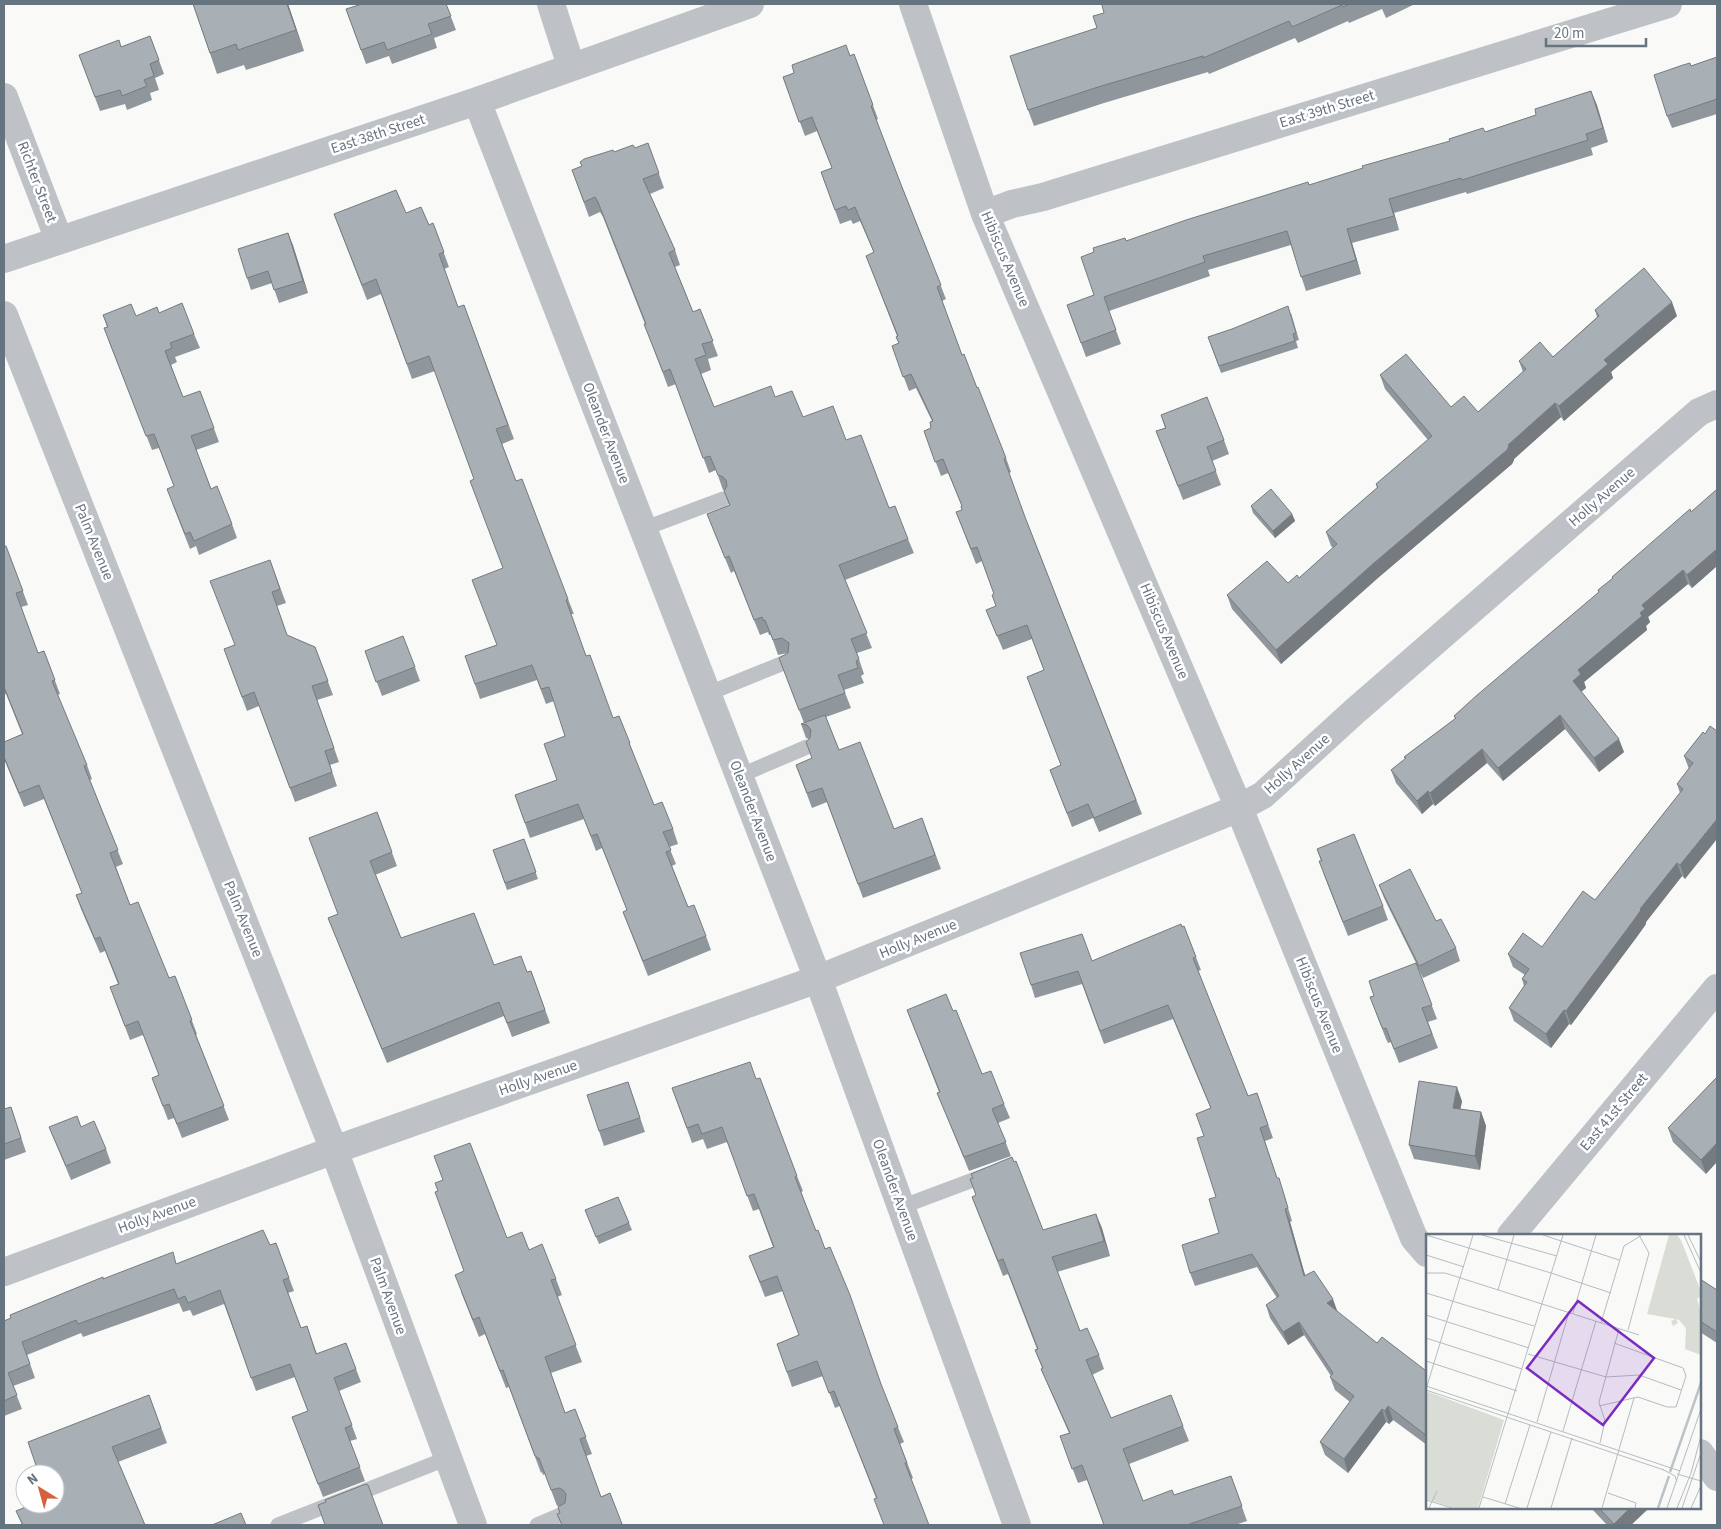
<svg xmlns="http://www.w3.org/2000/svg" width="1721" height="1529" font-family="'Source Sans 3',sans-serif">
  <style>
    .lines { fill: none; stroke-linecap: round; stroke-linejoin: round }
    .lane { stroke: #bec2c6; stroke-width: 15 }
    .street { stroke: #bec2c6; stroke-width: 28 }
    .wall { fill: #90979c }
    .shaded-wall { fill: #767b7f }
    .building { fill: #a8b0b5; stroke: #767b7f }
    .labels { text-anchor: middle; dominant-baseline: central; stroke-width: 5; stroke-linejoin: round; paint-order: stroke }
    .street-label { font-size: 15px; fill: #66747f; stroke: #fff }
    .inset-river { fill: none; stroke: #bac4c8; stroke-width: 2.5 }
    .inset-road { fill: none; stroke: #b5bcc0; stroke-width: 1 }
    .view { fill: #7b2cbf; fill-opacity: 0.15; stroke: #7b2cbf; stroke-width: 2.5 }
    .inset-edge { fill: none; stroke: #66747f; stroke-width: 2.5 }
  </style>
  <rect width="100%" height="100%" fill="#f9f9f7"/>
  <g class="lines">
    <path class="lane" d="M643 529 723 499
      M707 694 786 662
      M739 776 807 747
      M901 1207 989 1174
      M278 1525 448 1458
      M537 1525 563 1514"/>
    <path class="street" d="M551 4 571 66
      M913 4 985 214 1239 808 1414 1238 1427 1253
      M4 97 59 240
      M477 101 818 979 1017 1525
      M985 214 1012 204 1043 197 1668 4
      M4 259 477 101 750 4
      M4 315 334 1150 473 1525
      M1511 1235 1717 988
      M4 1272 334 1150 818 979 1239 808 1263 795 1355 711 1699 412 1717 404
      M1700 1453 1717 1477"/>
  </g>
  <path class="wall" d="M193 4H288L304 51 246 70 244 65 217 74Z
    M446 4 456 30 434 38 437 48 392 64 389 56 366 64 346 9Z
    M1105 4H1415L1386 18 1382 9 1349 23 1348 21 1298 43 1295 38 1209 74 1208 72 1104 103 1034 126 1028 110 1097 28 1104 13Z
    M150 36 164 74 155 78 159 90 150 93 152 100 127 110 125 104 100 111 79 55 121 47Z
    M854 54 878 119 876 120 900 182 946 299 942 301 962 355 977 388 1006 458 1011 472 1009 473 1025 517 1142 814 1099 832 1093 818 1072 827 1050 770 1061 765 1027 677 1044 670 1032 639 1003 650 986 610 996 607 994 594 982 561 976 564 956 512 962 510V506L948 473 941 476 924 431 931 428 932 421 916 388 909 391 892 346 899 343 896 337 897 336 866 256 874 253 860 221 853 224 851 220 840 224 821 172 832 168 817 131 805 136 783 77Z
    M1717 57V114L1672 128 1667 116 1691 66Z
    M1591 91 1608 142 1591 148 1593 155 1467 194 1466 192 1394 213 1399 230 1352 243 1361 274 1306 291 1291 245 1208 270 1210 276 1109 311 1121 344 1086 357 1067 305 1094 295 1126 241 1485 132 1536 115Z
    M648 143 664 188 650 194 675 250 680 265 675 267 693 312 700 309 718 356 708 359 711 370 701 374 714 407 775 397 803 417 846 440 908 539 914 553 845 580 872 648 857 653 864 674 861 676 864 683 844 690 851 708 826 717 839 750 894 829 922 818 941 869 863 898 827 802 812 808 796 765 812 759 809 739 806 738 801 724 804 723 779 658 788 653 778 655 771 635H769L768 632 760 635 734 571 731 573 707 514 729 505 724 490H723L716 470 709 473 676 384 668 387 650 339 644 324H645L603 217 600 212 589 217 572 170 582 166 614 152 635 148Z
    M406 213 429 225 433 223 449 267 444 269 458 307 464 305 514 439 502 444 516 481 568 599 574 614H571L586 656 613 718 619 716 635 758H634L654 805 673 829 678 844 669 847 676 864 672 866 688 907 706 936 711 950 648 976 623 912 627 910 602 848 596 851 584 819 530 838 515 795 557 780 565 736 554 701 546 704 537 680 480 699 465 656 497 645 503 568 474 479 435 371 412 379 381 294 367 300 334 214Z
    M288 233 308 293 279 303 272 283 251 290 247 278Z
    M1595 310 1677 316 1611 372 1613 378 1564 421 1561 417 1514 459V460L1512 464 1379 577 1281 664 1232 609 1227 595 1288 583 1299 578 1333 548 1331 546 1326 532 1377 488 1376 484 1428 440 1385 389 1380 375 1451 407 1478 412 1523 372 1519 361 1553 357 1597 317Z
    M159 313 194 334 200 348 175 357 177 362 171 365 183 397 200 391 219 442 196 450 211 489 232 524 237 538 199 555 196 546 190 549 172 503 174 486 159 448 152 450 109 342 107 327 103 315 136 316Z
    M1291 313 1299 340 1296 341 1298 348 1221 373 1208 337Z
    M1161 415 1224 440 1229 454 1212 461 1221 485 1183 500 1156 431 1165 428Z
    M1717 491V566L1692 588 1688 584 1648 617 1650 622 1646 626 1647 630 1584 682 1586 688 1581 692 1624 752 1599 772 1565 729 1503 781 1487 763 1435 806 1433 804 1422 814 1396 783 1391 770 1405 759 1404 757 1455 719 1454 716 1599 592 1598 590 1612 579V577Z
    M1251 506 1292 514 1295 521 1275 538 1253 513Z
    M4 546H6L28 605 21 607 38 653 44 651 60 694 57 695 87 765 92 779 90 780 123 864 116 867 130 905 169 978 175 976 197 1034 196 1035 229 1120 182 1138 174 1118 168 1120 157 1091 152 1078 159 1075 143 1035 130 1040 115 1001 118 984 105 951 100 953 81 909 76 895 82 893 44 799 24 807 4 759V742L22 734 6 694H4Z
    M270 560 286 603 277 606 287 635 315 647 333 695 317 700 339 762 330 765 337 786 295 802 259 706 247 711 224 649 234 645Z
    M365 651 415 667 420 681 382 696Z
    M1703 732 1685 879 1682 876 1646 922V924L1636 938 1571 1025 1569 1024 1551 1048 1514 1021 1509 1008 1524 986 1522 979 1525 975 1513 967 1508 954 1542 947 1595 900 1680 793 1677 784 1689 769 1684 756Z
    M377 812 397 866 375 875 401 938 494 965 527 972 531 971 550 1023 512 1037 504 1016 387 1063 328 918 338 914Z
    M524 839 538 879 507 890 493 850Z
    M1317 849 1383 906 1388 920 1348 936 1324 875 1321 861Z
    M1379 885 1436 921 1456 948 1460 961 1423 978 1416 964 1437 1019 1428 1022 1438 1048 1399 1063 1391 1042 1388 1043 1386 1039 1370 997 1374 996 1416 963 1384 898Z
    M1184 926 1201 970 1198 971 1248 1096 1257 1093 1273 1138 1265 1141 1277 1178 1283 1191 1292 1221 1290 1222 1305 1275 1337 1312 1377 1343 1425 1370 1427 1367V1445L1393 1420 1389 1424 1386 1422 1348 1473 1325 1455 1320 1442 1350 1402 1335 1390 1330 1377 1331 1376 1304 1335 1288 1345 1270 1318 1266 1305 1277 1298 1257 1267 1195 1286 1190 1273 1219 1233 1216 1197 1204 1136 1211 1109 1173 1019 1104 1044 1082 984 1035 998 1031 985Z
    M907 1010 953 1011 982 1074 1004 1104 1010 1118 998 1123 1011 1156 969 1171 943 1107 937 1093 939 1092Z
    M1717 1077 1706 1174 1673 1142 1668 1128Z
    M756 1079 797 1176 803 1191 801 1192 816 1231 825 1249 882 1388 904 1442 900 1444 913 1478 876 1498 840 1406 835 1408 823 1376 792 1387 777 1344 799 1335 783 1291 765 1297 755 1271 749 1256 773 1247 759 1209 753 1211 727 1142 707 1149 703 1139 692 1143 672 1088Z
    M628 1082 645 1132 604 1146 599 1131Z
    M1462 1101 1460 1109 1481 1112 1486 1126 1480 1170 1414 1159 1409 1145Z
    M11 1107 26 1152 4 1160V1109Z
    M49 1127H81L106 1149 111 1163 71 1180Z
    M438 1191 507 1238 529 1250 556 1279 562 1295 557 1297 582 1362 551 1373 565 1413 575 1409 592 1454 586 1456 601 1497 610 1493 622 1525H561L560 1506H557L545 1474 543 1475 542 1472 541 1473 509 1387 506 1388 485 1334 479 1337 461 1292 464 1271Z
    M618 1197 632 1230 599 1244 585 1210Z
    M972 1197 1043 1230 1096 1214 1110 1256 1057 1272 1080 1331 1099 1355 1104 1369 1092 1375 1111 1418 1183 1426 1189 1441 1129 1464 1143 1501 1174 1495 1231 1476 1247 1521 1235 1525H1104L1087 1480 1078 1483 1060 1436 1069 1433 1047 1383 1041 1369 1042 1368 1035 1350 1037 1349 1008 1274 1003 1276Z
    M276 1243 294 1291 288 1293 301 1328 307 1326 317 1354 346 1343 361 1382 339 1391 357 1439 350 1441 365 1481 323 1497 292 1417 308 1411 295 1377 256 1391 224 1304 193 1316 190 1310 183 1312 179 1303 83 1337 81 1333 27 1355 35 1378 13 1386 22 1409 4 1416V1321L103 1279 270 1245Z
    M1700 1279 1717 1290V1343L1700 1332Z
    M149 1395 167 1443 118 1462 145 1525H22L16 1511 55 1504Z
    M1591 1508H1649L1631 1525H1607Z"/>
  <path class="shaded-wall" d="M287 4H288L304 51 296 30Z
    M1591 91 1597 105 1608 142 1603 128Z
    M1389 199 1394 213 1399 230 1394 216Z
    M1347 229 1352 243 1361 274 1356 260Z
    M288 233 293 245 308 293 303 281Z
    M1672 302 1677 316 1611 372 1613 378 1564 421 1559 406 1604 360Z
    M1555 403 1561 417 1514 459V460L1512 464 1379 577 1281 664 1276 650 1374 563Z
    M1292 514 1295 521 1275 538 1273 531Z
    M1717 549V566L1692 588 1687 575Z
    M1683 570 1688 584 1648 617 1650 622 1646 626 1647 630 1584 682 1586 688 1578 694 1573 681 1578 670 1640 613 1642 605Z
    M1560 715 1565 729 1503 781 1498 768Z
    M1619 739 1624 752 1599 772 1594 758Z
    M1482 749 1487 763 1435 806 1430 793Z
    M1428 791 1433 804 1422 814 1417 801Z
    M1717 819V839L1685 879 1680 865Z
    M1677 863 1682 876 1646 922V924L1636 938 1571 1025 1566 1011 1640 909Z
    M1564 1010 1569 1024 1551 1048 1546 1034Z
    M1457 1087 1462 1101 1458 1122 1453 1108Z
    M1481 1112 1486 1126 1480 1170 1475 1156Z
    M1717 1143V1162L1706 1174 1701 1160Z
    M1285 1209 1290 1222 1309 1289 1304 1276Z
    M1096 1214 1102 1228 1110 1256 1104 1241Z
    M1333 1299 1338 1313 1327 1303Z
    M1299 1322 1304 1335 1288 1345 1283 1332Z
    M1388 1406 1393 1420 1389 1424 1385 1411Z
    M1382 1409 1386 1422 1348 1473 1344 1459Z
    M1630 1508H1649L1631 1525H1614V1524Z"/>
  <path class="building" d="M193 4H287L296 30 238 50 236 44 210 53Z
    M362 4H446L451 16 428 24 432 34 387 50 384 42 361 50 346 9Z
    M1105 4H1350L1343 7 1342 5 1292 27 1289 21 1203 58V56L1098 87 1028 110 1010 56 1097 28 1093 16 1104 13 1102 5Z
    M150 36 159 60 150 64 154 76 144 80 147 86 122 96 120 90 95 97 79 55 119 40 121 47Z
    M846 45 850 56 854 54 873 105 871 106 900 182 941 285 937 287 962 355 964 354 977 388 978 387 1006 458 1004 459 1025 517 1136 800 1094 818 1088 804 1067 813 1050 770 1061 765 1027 677 1044 670 1027 625 997 636 986 610 996 606 992 595 994 594 977 547 971 549 956 512 962 510 961 506H962L943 459 935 462 924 431 931 428 930 422 933 421 911 374 903 377 892 346 899 343 896 337 898 336 866 256 874 252 855 207 848 210 846 206 835 210 821 172 832 168 812 117 799 122 783 77 794 73 792 65Z
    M1717 57V99L1667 116 1654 75 1683 65 1690 63 1691 66Z
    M1591 91 1603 128 1586 134 1588 140 1462 180 1461 178 1389 199 1394 216 1347 229 1356 260 1301 277 1287 231 1203 256 1205 262 1104 297 1116 330 1081 343 1067 305 1094 295 1081 257 1094 252 1093 248 1125 238 1126 241 1186 220 1308 182 1309 185 1363 168 1362 166 1450 141 1449 139 1483 128 1485 132 1536 115 1535 109Z
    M648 143 659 173 643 179 675 250 669 253 693 312 700 309 713 341 702 344 706 355 695 359 714 407 771 386 775 397 792 391 803 417 833 406 846 440 861 435 889 508 895 506 908 539 839 565 867 633 851 639 859 659 856 661 858 668 838 675 845 693 799 710 779 658 788 653 789 643 782 638 773 640 765 620 764 621 762 617 754 620 729 556 725 558 707 514 730 505 724 491 727 486 726 480 723 477 718 475 710 456 703 458 670 369 663 372 644 324H646L598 202 595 197 584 202 572 170 582 166 580 162 584 159 613 150 614 152 633 145 635 148Z
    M396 190 406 213 421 207 429 225 433 223 444 252 439 254 458 307 464 305 508 425 496 429 516 481 522 479 568 599 566 600 586 656 590 655 613 718 619 716 630 743H629L654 805 662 802 673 829 663 832 671 850 666 852 688 907 694 905 706 936 643 961 623 912 627 910 597 834 591 836 578 804 525 823 515 795 557 780 544 744 565 736 549 687 541 689 532 665 475 684 465 656 497 645 472 580 503 568 470 481 474 479 429 356 407 364 376 279 362 285 334 214Z
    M288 233 303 281 274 290 268 271 247 278 238 249Z
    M1644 268 1672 302 1604 360 1608 364 1559 406 1555 403 1508 445 1509 446 1507 450 1374 563 1276 650 1227 595 1267 561 1288 583 1297 575 1299 578 1337 544 1326 532 1378 487 1376 484 1432 436 1380 375 1406 354 1451 407 1464 396 1478 412 1526 369 1519 361 1540 342 1553 357 1599 316 1595 310Z
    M182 303 194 334 170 343 172 348 165 351 183 397 200 391 214 428 191 436 211 489 217 486 232 524 194 541 190 532 185 534 167 489 174 486 154 434 146 436 104 328 108 327 103 315 131 304 136 316 157 307 159 313Z
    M1288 306 1296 333 1293 334 1295 341 1219 366 1208 337 1232 329Z
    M1207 397 1224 440 1207 447 1216 471 1178 486 1156 431 1166 428 1161 415Z
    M1271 489 1292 514 1273 531 1251 506Z
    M1716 490 1717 491V549L1687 575 1683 570 1642 605 1645 609 1640 613 1642 616 1578 670 1581 674 1573 681 1619 739 1594 758 1560 715 1498 768 1482 749 1430 793 1428 791 1417 801 1391 770 1406 758 1404 757 1456 718 1454 716 1476 696 1599 592 1598 590 1613 578 1612 577 1690 509 1691 512Z
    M4 546H6L23 591 16 593 38 653 44 651 55 680 52 681 87 765 84 766 118 850 110 853 130 905 138 902 169 978 175 976 192 1020 190 1021 224 1106 177 1124 169 1104 163 1106 152 1078 159 1075 138 1021 125 1026 110 987 119 984 100 937 95 939 76 895 82 893 39 785 19 793 4 757V742L23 734 4 687Z
    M270 560 280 589 272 592 287 635 315 647 328 681 312 686 334 748 325 751 332 772 290 788 254 692 242 697 224 649 235 645 210 581Z
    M403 636 415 667 376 682 365 651Z
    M825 715 839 750 860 742 894 829 922 818 935 855 858 884 822 788 807 793 796 765 812 758 806 742 810 738 811 730 807 725 801 724Z
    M1710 726 1717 731V819L1680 865 1677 863 1640 909 1641 910 1631 924 1566 1011 1564 1010 1546 1034 1509 1008 1527 982 1522 979 1529 969 1508 954 1523 933 1542 947 1583 891 1595 900 1683 789 1677 784 1693 763 1684 756 1703 732 1705 734Z
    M377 812 392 852 370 861 401 938 474 913 494 965 521 956 527 972 531 971 545 1010 507 1023 499 1002 382 1049 328 918 338 914 309 838Z
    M1354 834 1383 906 1343 922 1319 861H1322L1317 849Z
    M524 839 536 872 505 883 493 850Z
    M1410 869 1436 921 1441 919 1456 948 1419 966 1379 885Z
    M1181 924 1182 927 1184 926 1196 957 1193 958 1248 1096 1257 1093 1268 1125 1260 1128 1277 1178H1279L1288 1208 1285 1209 1304 1276 1314 1271 1333 1299 1327 1303 1377 1343 1382 1337 1425 1370 1427 1367V1436L1388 1406 1385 1411 1382 1409 1344 1459 1320 1442 1354 1396 1330 1377 1333 1373 1299 1322 1283 1332 1266 1305 1279 1296 1252 1254 1190 1273 1182 1245 1219 1233 1209 1199 1216 1197 1197 1138 1204 1136 1196 1114 1211 1108 1168 1005 1100 1031 1078 971 1031 985 1020 953 1082 934 1092 961Z
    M1416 963 1432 1005 1422 1008 1432 1034 1394 1049 1386 1028 1383 1029 1381 1025 1370 997 1374 996 1369 981Z
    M946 994 953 1011 956 1010 982 1074 991 1071 1004 1104 992 1109 1006 1142 964 1157 937 1093 940 1092 907 1010Z
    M750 1062 756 1079 760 1078 797 1176 795 1177 816 1231 818 1230 825 1249 830 1247 850 1295 881 1384 898 1427 894 1429 907 1463H905L929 1525H884L874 1499 877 1498 834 1391 829 1393 817 1361 787 1372 777 1344 799 1335 777 1276 760 1282 749 1256 774 1247 754 1194 747 1196 722 1127 702 1134 698 1124 687 1128 672 1088Z
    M1717 1077V1143L1701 1160 1668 1128Z
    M1419 1081 1457 1087 1453 1108 1481 1112 1475 1156 1409 1145Z
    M628 1082 640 1118 599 1131 587 1095Z
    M11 1107 21 1138 4 1144V1109Z
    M77 1116 81 1127 94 1121 106 1149 66 1166 49 1127Z
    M470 1143 507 1238 522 1232 529 1250 542 1244 556 1279 551 1280 576 1345 545 1357 565 1413 575 1409 586 1437 580 1439 601 1497 610 1493 622 1524 620 1525H562L557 1514 560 1513 558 1507 565 1503 566 1494 563 1490 559 1488 551 1490 539 1458H537L536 1456H535L503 1370 500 1371 479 1317 473 1320 455 1275 464 1271 435 1192 438 1191 435 1183 443 1180 434 1156Z
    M1012 1157 1014 1162 1016 1161 1043 1230 1096 1214 1104 1241 1052 1257 1080 1331 1087 1328 1099 1355 1086 1360 1111 1418 1171 1395 1183 1426 1123 1449 1143 1501 1172 1490 1174 1495 1231 1476 1242 1506 1187 1525H1104L1082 1465 1072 1469 1060 1436 1070 1433 1041 1369 1043 1368 1035 1350 1038 1349 1003 1259 998 1261 972 1197 976 1195 970 1179 973 1178 971 1174Z
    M618 1197 629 1223 596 1237 585 1210Z
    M263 1230 270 1245 276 1243 289 1278 283 1280 301 1328 307 1326 316 1354 346 1343 356 1369 334 1378 352 1425 345 1428 360 1467 318 1484 292 1417 308 1411 290 1364 251 1378 220 1290 188 1303 185 1296 178 1299 174 1289 78 1324 76 1320 22 1342 30 1364 8 1373 17 1395 4 1401V1321L11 1318 10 1315 103 1277V1279L173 1252 176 1264Z
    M1700 1279 1717 1290V1332L1700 1321Z
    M149 1395 161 1428 112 1447 145 1525H23L16 1511 33 1504H55V1474H39L28 1442Z
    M366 1484 368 1485 383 1525H325L318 1505 326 1502 325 1500Z
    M1599 1508H1630L1614 1524Z
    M241 1513 246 1525H212Z"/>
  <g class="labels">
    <g class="street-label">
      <text transform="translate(1327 109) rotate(-17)">East 39th Street</text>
      <text transform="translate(378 134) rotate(-18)">East 38th Street</text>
      <text transform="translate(37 182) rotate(69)">Richter Street</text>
      <text transform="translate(1005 259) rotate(67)">Hibiscus Avenue</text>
      <text transform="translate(606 433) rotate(69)">Oleander Avenue</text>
      <text transform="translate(1602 497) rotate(-41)">Holly Avenue</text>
      <text transform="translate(94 542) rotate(68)">Palm Avenue</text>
      <text transform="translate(1164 631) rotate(67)">Hibiscus Avenue</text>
      <text transform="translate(1297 764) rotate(-42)">Holly Avenue</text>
      <text transform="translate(753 811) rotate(69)">Oleander Avenue</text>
      <text transform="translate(243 919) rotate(68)">Palm Avenue</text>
      <text transform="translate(918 939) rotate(-22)">Holly Avenue</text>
      <text transform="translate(1319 1005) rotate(68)">Hibiscus Avenue</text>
      <text transform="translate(538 1078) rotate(-19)">Holly Avenue</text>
      <text transform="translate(1614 1112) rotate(-50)">East 41st Street</text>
      <text transform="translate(895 1190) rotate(70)">Oleander Avenue</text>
      <text transform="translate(157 1215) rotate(-20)">Holly Avenue</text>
      <text transform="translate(388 1296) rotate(70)">Palm Avenue</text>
    </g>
  </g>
  <g transform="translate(1426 1234)">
    <rect width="275" height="275" fill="#f9f9f7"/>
    <path d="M243 1H251L255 6 274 55 275 62 271 65 275 78V121L259 115 260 94 253 86 250 85 252 89 247 92 245 87 249 85 221 80ZM0 157 78 186 52 274H28L0 265Z" fill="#d9ddd6"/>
    <path class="inset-river" d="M244 238 275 149M232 274 243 242"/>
    <path class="inset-road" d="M0 1 125 39M56 1 131 22M117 1 193 26M258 1 275 39M262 1 275 28M0 21 38 33M0 39H19L213 101M125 39 185 59M72 56 88 1M0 59 108 92M147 79 170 1M0 81 103 114M175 89 198 12 216 1M202 96 223 19 213 1M0 104 96 135M102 120 180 143 213 141 255 156M0 127 91 157M0 152 254 237M1 152 47 1M0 156 238 236M173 172 212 163 241 173H250L260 142 257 134 188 109M111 188 143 78M137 197 170 87M174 209 179 187 173 168 193 95M236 235 249 242 251 248M251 240 275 247M182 259 210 269 209 274M57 263 93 274M0 266 26 274M79 270 104 191M3 274 11 257M53 274 137 1M101 274 125 198M125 274 146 204M176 274 208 164M241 274 275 175M251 274 265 239 275 202M256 274 275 219M265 274 275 252"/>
    <path class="view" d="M152 67 228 124 177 191 101 134Z"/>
    <rect width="275" height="275" class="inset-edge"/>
  </g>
  <rect width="1721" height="1529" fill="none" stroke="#66747f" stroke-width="10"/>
  <g transform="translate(40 1489) rotate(323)"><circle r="24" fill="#ffffff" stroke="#c2c7cc"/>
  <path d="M0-4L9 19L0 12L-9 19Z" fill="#d3613c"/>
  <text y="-8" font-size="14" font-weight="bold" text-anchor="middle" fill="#66747f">N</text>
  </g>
  <path d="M1546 38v8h100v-8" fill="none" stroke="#66747f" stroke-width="2.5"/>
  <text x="1554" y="38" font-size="15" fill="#66747f" stroke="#ffffff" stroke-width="4" paint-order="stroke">20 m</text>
</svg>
